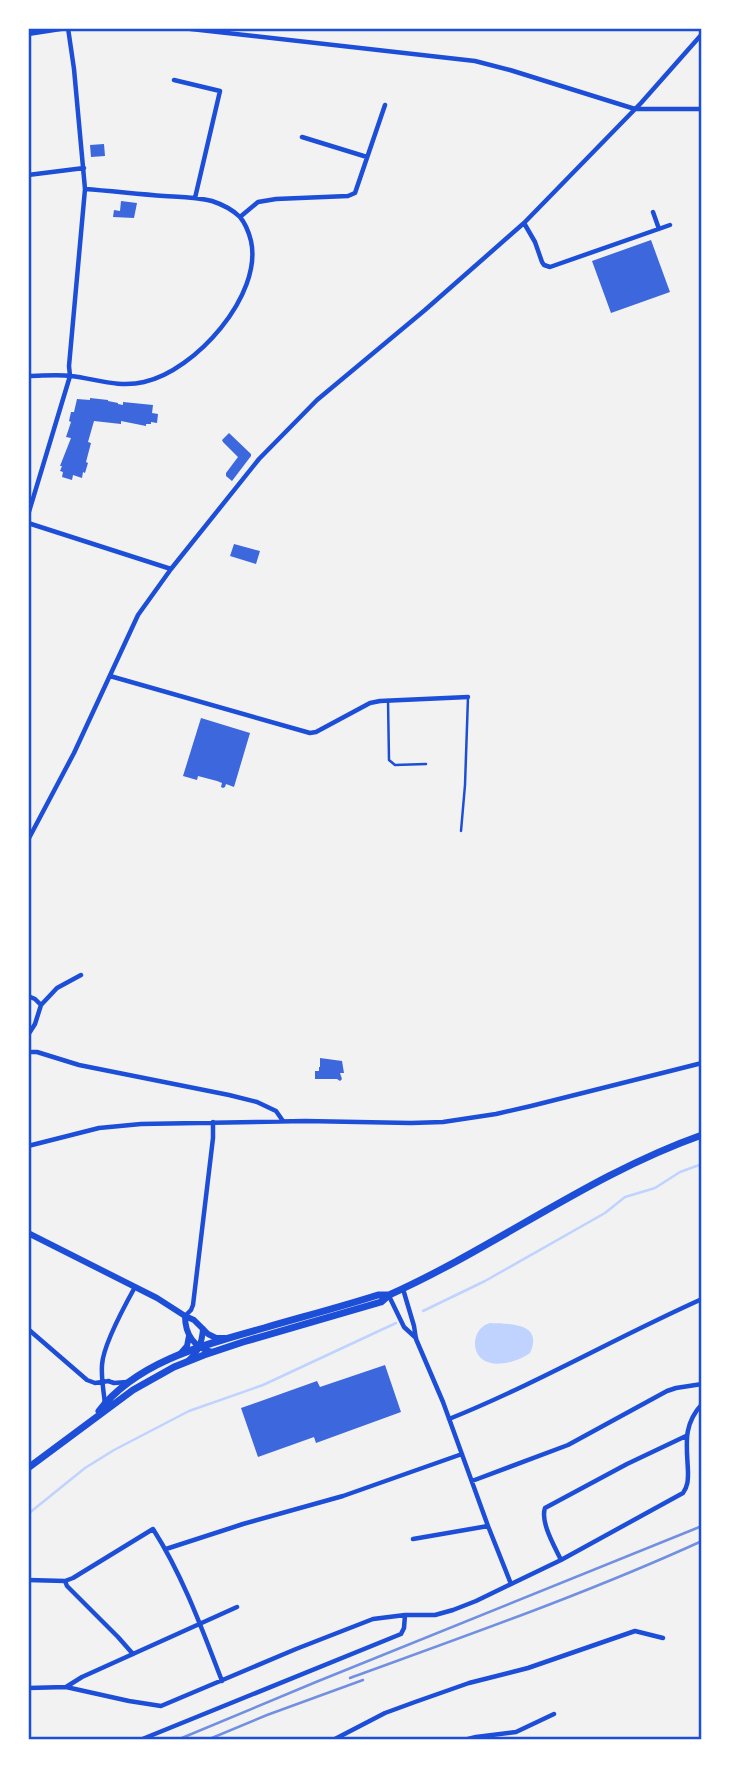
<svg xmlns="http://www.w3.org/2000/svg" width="730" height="1768" font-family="'PT Sans Narrow',sans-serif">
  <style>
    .water { fill: #bfd3fe }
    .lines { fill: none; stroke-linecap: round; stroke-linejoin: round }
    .stream { stroke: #bfd3fe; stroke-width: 2.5 }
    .building { fill: #3d67dc }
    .service { stroke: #1d4ed8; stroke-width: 2.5 }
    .minor { stroke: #1d4ed8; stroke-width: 4.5 }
    .tertiary { stroke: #1d4ed8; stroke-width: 6 }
    .secondary { stroke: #1d4ed8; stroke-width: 7 }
    .rail { stroke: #7290e2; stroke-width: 2.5 }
    .neatline { fill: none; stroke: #1d4ed8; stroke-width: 2.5 }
  </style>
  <rect width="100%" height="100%" fill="#f2f2f2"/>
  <path class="water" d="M490 1323C509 1324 544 1322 530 1353 519 1361 495 1369 482 1359 470 1349 474 1327 490 1323Z"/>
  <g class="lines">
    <path class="stream" d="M423 1311 485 1281 605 1213 625 1197 655 1188 680 1172 702 1164
      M28 1514 85 1468 114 1450 189 1411 263 1385 396 1323"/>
  </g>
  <path class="building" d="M104 144 105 156 91 157 90 145Z
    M121 201 137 203 134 218 113 217 114 210 120 211Z
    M651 240 670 292 611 313 592 261Z
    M90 398 108 400V401L118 403V404L123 405V402L153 405 152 413 158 414 157 423 151 422V424H146V426L121 421V424L94 421 88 442 91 443 86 462 88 463 85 473 83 472 82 478 73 475 72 480 62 477 63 472 60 471 62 466H60L71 438 66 437 71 422 69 421 71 412H74L77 399 90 400Z
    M229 433 251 454V456L232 481 226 476V473L238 457 223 442 222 440Z
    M234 544 260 551 256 564 230 556Z
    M201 718 250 733 234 787 226 784 225 787 223 788 221 787 222 783 217 781 198 776 197 780 183 776Z
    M320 1058 342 1061 344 1073H340L342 1079 340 1081 337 1079H315V1071H319V1067H320Z
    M385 1365 401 1412 316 1443 314 1437 258 1457 241 1408 317 1381 320 1387Z"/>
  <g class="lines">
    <path class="service" d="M388 700 389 760 395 765 426 764
      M461 831 465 785 468 697"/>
    <path class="minor" d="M182 28 475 61 510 70 635 109H702
      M28 34 67 28
      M174 80 220 91 195 198
      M302 137 367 157
      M28 175 84 168
      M653 212 659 229
      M240 217 258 202 276 199 348 196 355 193 385 105
      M524 223 535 242 542 262 544 265 550 267 670 225
      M28 376C42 376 57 374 71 376 96 379 119 388 144 382 195 371 263 295 251 241 249 233 245 223 240 217 233 210 221 204 212 201 196 197 180 197 164 196 138 194 111 191 85 189
      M28 515 70 376 69 366 85 189 74 69 68 28
      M28 523 171 569
      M110 676 310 733 316 732 370 703 380 701 468 697
      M28 840 74 753 138 615 171 569 259 459 317 400 425 310 524 223 641 103 702 34
      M28 996 35 999 41 1005 35 1024 28 1035
      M41 1005 57 988 81 975
      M28 1052H37L79 1065 229 1095 257 1102 276 1111 283 1121
      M28 1146 99 1128 141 1124 305 1121 411 1123 443 1122 496 1114 531 1106 702 1063
      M403 1289 414 1326 416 1339 443 1402 488 1526 511 1584
      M389 1296 404 1327 416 1338
      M185 1316 191 1310 193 1305 213 1138V1122
      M28 1329 87 1380 95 1383 109 1381
      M108 1381 114 1383 127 1382
      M105 1405C104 1392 101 1379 102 1365 103 1345 125 1305 135 1287
      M449 1419C536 1384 617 1337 702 1299
      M472 1481 568 1445 667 1391 676 1388 702 1384
      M413 1539 488 1526
      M166 1549 243 1524 343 1496 462 1454
      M561 1560C555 1547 540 1522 545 1508L627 1464 686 1436
      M28 1580 65 1581 67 1586 118 1637 133 1654
      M65 1581 73 1578 153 1529C183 1576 202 1629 222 1681
      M66 1687 82 1677 237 1607
      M28 1688 66 1687 129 1701 161 1706 296 1649 373 1619 405 1615H435L453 1610 476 1601 561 1560 683 1493C688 1486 688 1480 688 1472 687 1445 682 1426 702 1404
      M140 1740 401 1634 404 1628 405 1615
      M333 1740 385 1713 415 1702 469 1683 528 1668 635 1631 663 1638
      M464 1740 476 1737 516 1732 554 1714"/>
    <path class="tertiary" d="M28 1233 157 1298 185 1316 194 1320 208 1334 216 1338H225
      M185 1316C185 1334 194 1348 212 1352
      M181 1353 187 1346 189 1336
      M189 1360C199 1351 202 1342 203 1329"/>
    <path class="secondary" d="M99 1411C137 1361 207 1344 264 1328 302 1317 340 1307 378 1295H389
      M28 1468 133 1390 174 1367 204 1355 243 1342 381 1302 389 1295C496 1247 591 1174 702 1135"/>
    <path class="rail" d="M350 1678C468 1635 588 1593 702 1541
      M177 1740 316 1682 702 1526
      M207 1740 267 1715 363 1680"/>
  </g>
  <rect width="730" height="1768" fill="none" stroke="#ffffff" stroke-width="60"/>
  <rect x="30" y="30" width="670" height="1708" class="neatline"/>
</svg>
